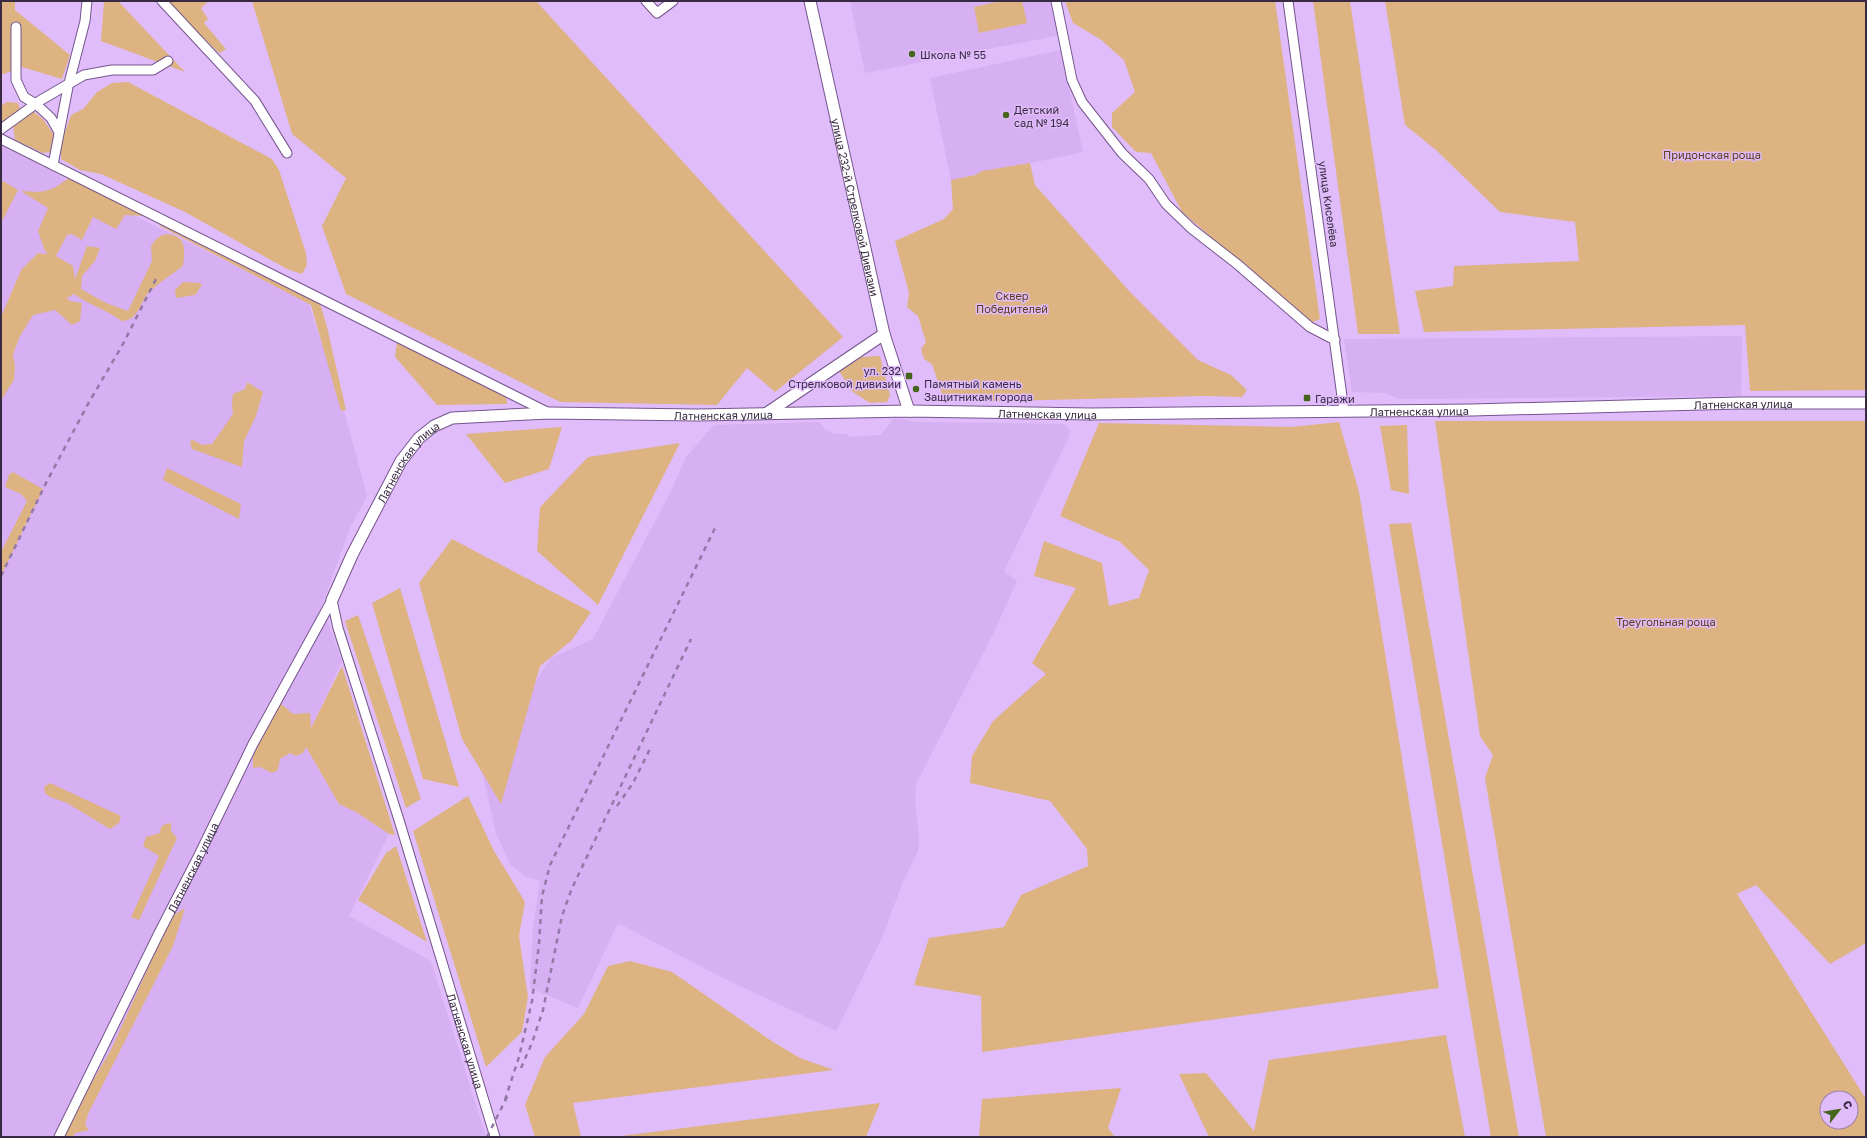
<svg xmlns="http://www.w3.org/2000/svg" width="1867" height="1138" font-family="'Golos Text',sans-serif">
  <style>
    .built { fill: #d7aff3 }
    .green { fill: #ddb382; fill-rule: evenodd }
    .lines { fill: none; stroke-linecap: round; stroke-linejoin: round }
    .minor-casing { stroke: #75558c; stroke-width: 11 }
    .tertiary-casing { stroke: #75558c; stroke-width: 13 }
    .minor { stroke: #fff; stroke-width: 9 }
    .tertiary { stroke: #fff; stroke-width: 11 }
    .rail { stroke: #9379a6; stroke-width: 2.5; stroke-dasharray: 5 5; stroke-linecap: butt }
    .poi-dot { fill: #44651b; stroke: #e0bcfb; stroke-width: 1.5 }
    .labels { text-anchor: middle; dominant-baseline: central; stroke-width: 3; stroke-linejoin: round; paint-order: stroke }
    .poi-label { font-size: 11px; fill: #382a42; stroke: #e0bcfb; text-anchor: start }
    .park-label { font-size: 11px; fill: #593c18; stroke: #e0bcfb }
    .street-label { font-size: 11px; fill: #382a42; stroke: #e0bcfb }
  </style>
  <rect width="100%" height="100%" fill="#e0bcfb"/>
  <path class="built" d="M850 1H1054L1061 35 865 73Z
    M1061 50 1083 152 951 180 930 78Z
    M1 146 57 174 73 185 308 302 343 407 367 496 350 528 322 605 342 661 304 744 339 804 356 812 389 834 349 916 431 961 486 1137H1Z
    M1742 336 1741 396 1400 399 1385 393 1352 392 1344 339Z
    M894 418 917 422 1064 424 1070 430 1069 437 1004 571 1017 581 994 632 916 784 915 800 919 838 918 851 902 884 882 938 836 1031 725 979 618 923 578 1008 530 988 533 927 540 880 526 877 510 864 496 833 481 766 551 658 593 639 670 493 686 457 714 425 819 422 826 430 835 434H848L849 437 881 435Z"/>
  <path class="green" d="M1 1H15V10L70 55 62 79 22 67 1 75Z
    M104 1H118L185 72 101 41Z
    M166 1H209L201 8 208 19 204 23 226 49 219 53Z
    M252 1H536L843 337 775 392 747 368 717 405 560 402 346 294 322 226 346 178 292 134Z
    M1001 1H1022L1027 23 979 33 974 7Z
    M1065 1H1275L1320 319 1311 323 1182 212 1151 153 1136 152 1112 127V113L1135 92 1124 60 1100 39 1073 23Z
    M1313 1H1350L1400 334H1358Z
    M1385 1H1866V390L1750 391 1745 325 1424 332 1415 291 1453 286 1454 266 1579 261 1575 222 1500 212 1436 150 1405 125Z
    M128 82 272 159 279 170 306 253 307 265 302 274 287 269 185 212 101 174 80 170 61 159V143L71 115 83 109 97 92 112 83Z
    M7 102 18 103 20 109 1 123V106Z
    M34 112 43 119 54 135 51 152 43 153 15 140 13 126 22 118Z
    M1030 163 1035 185 1130 292 1198 360 1231 375 1247 390 1242 397 1204 396 970 402 966 397H943L932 364 924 359 921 349 926 342 918 316 907 307 909 293 895 241 944 219 953 209 951 180 975 175 982 171Z
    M71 178 147 212 144 216 125 215 116 229 93 217 82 240 72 234 67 235 56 256 73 266 75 279 87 246 100 248 95 261 82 276 81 289 106 303 128 311 152 261 151 246C153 243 156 239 159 237 166 231 181 235 183 244 185 250 184 259 183 266 175 272 150 289 146 296 139 307 137 320 122 321 107 310 89 305 74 294L67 298 70 301 82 303 80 321 72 325 55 310 33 315 19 338 13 355 15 366 14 380 1 400V317L21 270 38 253 48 254 45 251 38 231 48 208 21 191C33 192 43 193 54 188 60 185 64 180 71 178Z
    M3 181 18 190 1 223V183Z
    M162 222 319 300 327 327 346 410 341 411 311 305 160 226 159 224Z
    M183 282 200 283 202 285 195 295 176 298 175 290Z
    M397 342 506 394 507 404 437 405 395 357Z
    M880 356 890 395 887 402 870 403 853 392 839 371 862 357Z
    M247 382 263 392 256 416 244 441 242 467 192 449 190 441 193 440 202 445 212 444 233 414 232 405 233 394 245 389Z
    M1435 421H1866V943L1830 964 1756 885 1737 894 1866 1099V1137H1546L1485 778 1493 755 1480 736ZM1827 1098H1851V1122H1827Z
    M1339 422 1359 492 1439 988 982 1052 981 996 914 985 929 938 1004 927 1021 895 1088 866 1087 849 1050 801 970 783 972 756 993 721 1046 674 1032 663 1076 588 1034 576 1044 541 1102 563 1109 606 1139 598 1149 570 1120 542 1060 516 1099 423 1291 427Z
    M1407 425 1409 494 1391 490 1380 426Z
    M562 427 549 469 505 483 466 434Z
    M680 443 598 605 537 551 540 507 588 457Z
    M167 468 241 504 239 519 163 480Z
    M13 472 43 489 1 576V552L27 501 21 494 5 487 9 475Z
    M1411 523 1519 1137H1491L1389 524Z
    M452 539 591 612 572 640 540 666 501 804 462 739 419 583Z
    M400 588 459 787 423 779 372 603Z
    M358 615 421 799 406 808 345 621Z
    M342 666 395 835 389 834 356 812 339 804 306 747 303 753 296 756 290 753 280 759 278 770 272 773 260 767 253 768V756L280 703 293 714 310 713 311 728Z
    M50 783 121 816 119 823 110 829 67 803 50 797 45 793 44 787Z
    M468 796 494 851 525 902 519 936 528 997 522 1032 486 1067 413 831Z
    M171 823V831L177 838 139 920 131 917 159 856 143 846 146 837 160 833 161 827 165 824Z
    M396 846 427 942 358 900 386 853Z
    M185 908 173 946 88 1114 85 1125 89 1130 75 1133 73 1137H62L71 1117 111 1050 171 917Z
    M630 961 672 972 773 1042 800 1058 834 1070 573 1103 581 1137H535L525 1105 545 1057 584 1014 608 966Z
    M1446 1035 1465 1137H1209L1179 1074 1206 1073 1254 1131 1269 1060Z
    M1121 1088 1108 1128 1115 1137H979L982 1099Z
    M880 1103 866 1137H613Z"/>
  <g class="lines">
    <g class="minor-casing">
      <g id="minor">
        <path d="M162 1 255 101 287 153"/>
        <path d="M646 1 657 13 673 1"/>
        <path d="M1056 1 1072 80 1082 102 1122 153 1149 179 1166 204 1192 229 1237 264 1310 327 1335 340"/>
        <path d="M1288 1 1344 411"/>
        <path d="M16 27V80L24 97 36 104 51 118 59 132"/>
        <path d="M1 129 41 100 84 75 112 70H153L168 61"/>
        <path d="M1 139 549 413"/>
        <path d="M53 165 68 87 85 21 87 1"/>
        <path id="s1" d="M332 600 338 628 399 820 495 1137"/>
        <path id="s2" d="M59 1137 158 935 199 855 253 744 332 600"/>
      </g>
    </g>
    <g class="tertiary-casing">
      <g id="tertiary">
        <path id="s3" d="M810 1 884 334 909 411"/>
        <path d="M767 413 884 334"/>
        <path id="s4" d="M332 600 352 555 401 461 419 438 434 426 452 418 549 413 698 415 909 411 1091 414 1472 410 1740 403H1866"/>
      </g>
    </g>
    <use href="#minor" class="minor"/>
    <use href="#tertiary" class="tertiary"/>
    <path class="rail" d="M1 576 46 483 88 404 123 344 157 277
      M617 806 633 783 651 747
      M521 1068 532 1043 543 1010 562 916 572 888 691 639
      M505 1100 519 1057 532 1001 539 944 542 896 550 865 717 524
      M487 1137 508 1095"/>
  </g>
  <g class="poi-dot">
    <circle cx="912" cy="54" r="4"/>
    <circle cx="1006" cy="115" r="4"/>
    <rect x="905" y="372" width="8" height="8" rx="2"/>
    <circle cx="916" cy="389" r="4"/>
    <rect x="1303" y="394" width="8" height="8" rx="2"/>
  </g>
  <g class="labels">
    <g class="poi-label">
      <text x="920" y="54">Школа № 55</text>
      <text x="1014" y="109">Детский<tspan x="1014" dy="13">сад № 194</tspan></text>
      <text x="901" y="370" text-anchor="end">ул. 232<tspan x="901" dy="13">Стрелковой дивизии</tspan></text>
      <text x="924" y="383">Памятный камень<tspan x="924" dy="13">Защитникам города</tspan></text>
      <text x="1315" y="398">Гаражи</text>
    </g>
    <g class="park-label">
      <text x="1712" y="154">Придонская роща</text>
      <text x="1012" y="295">Сквер<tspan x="1012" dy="13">Победителей</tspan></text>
      <text x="1666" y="621">Треугольная роща</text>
    </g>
    <g class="street-label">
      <text transform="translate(1329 204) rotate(82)">улица Киселёва</text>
      <text stroke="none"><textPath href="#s3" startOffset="211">улица 232-й Стрелковой Дивизии</textPath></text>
      <text stroke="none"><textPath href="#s4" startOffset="1515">Латненская улица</textPath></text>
      <text stroke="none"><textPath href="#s4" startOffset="1191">Латненская улица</textPath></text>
      <text stroke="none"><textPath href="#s4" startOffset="819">Латненская улица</textPath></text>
      <text stroke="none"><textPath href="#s4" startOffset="495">Латненская улица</textPath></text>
      <text stroke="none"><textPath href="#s4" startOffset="159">Латненская улица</textPath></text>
      <text stroke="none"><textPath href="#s2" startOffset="301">Латненская улица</textPath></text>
      <text stroke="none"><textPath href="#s1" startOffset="461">Латненская улица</textPath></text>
    </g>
  </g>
  <rect width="1867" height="1138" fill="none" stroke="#382a42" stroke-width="4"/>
  <g transform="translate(1839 1110) rotate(59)"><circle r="19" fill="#e0bcfb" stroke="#9d82b1"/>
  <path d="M0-3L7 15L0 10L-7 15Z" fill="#44651b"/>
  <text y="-6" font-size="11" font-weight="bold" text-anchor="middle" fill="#382a42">С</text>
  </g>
</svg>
